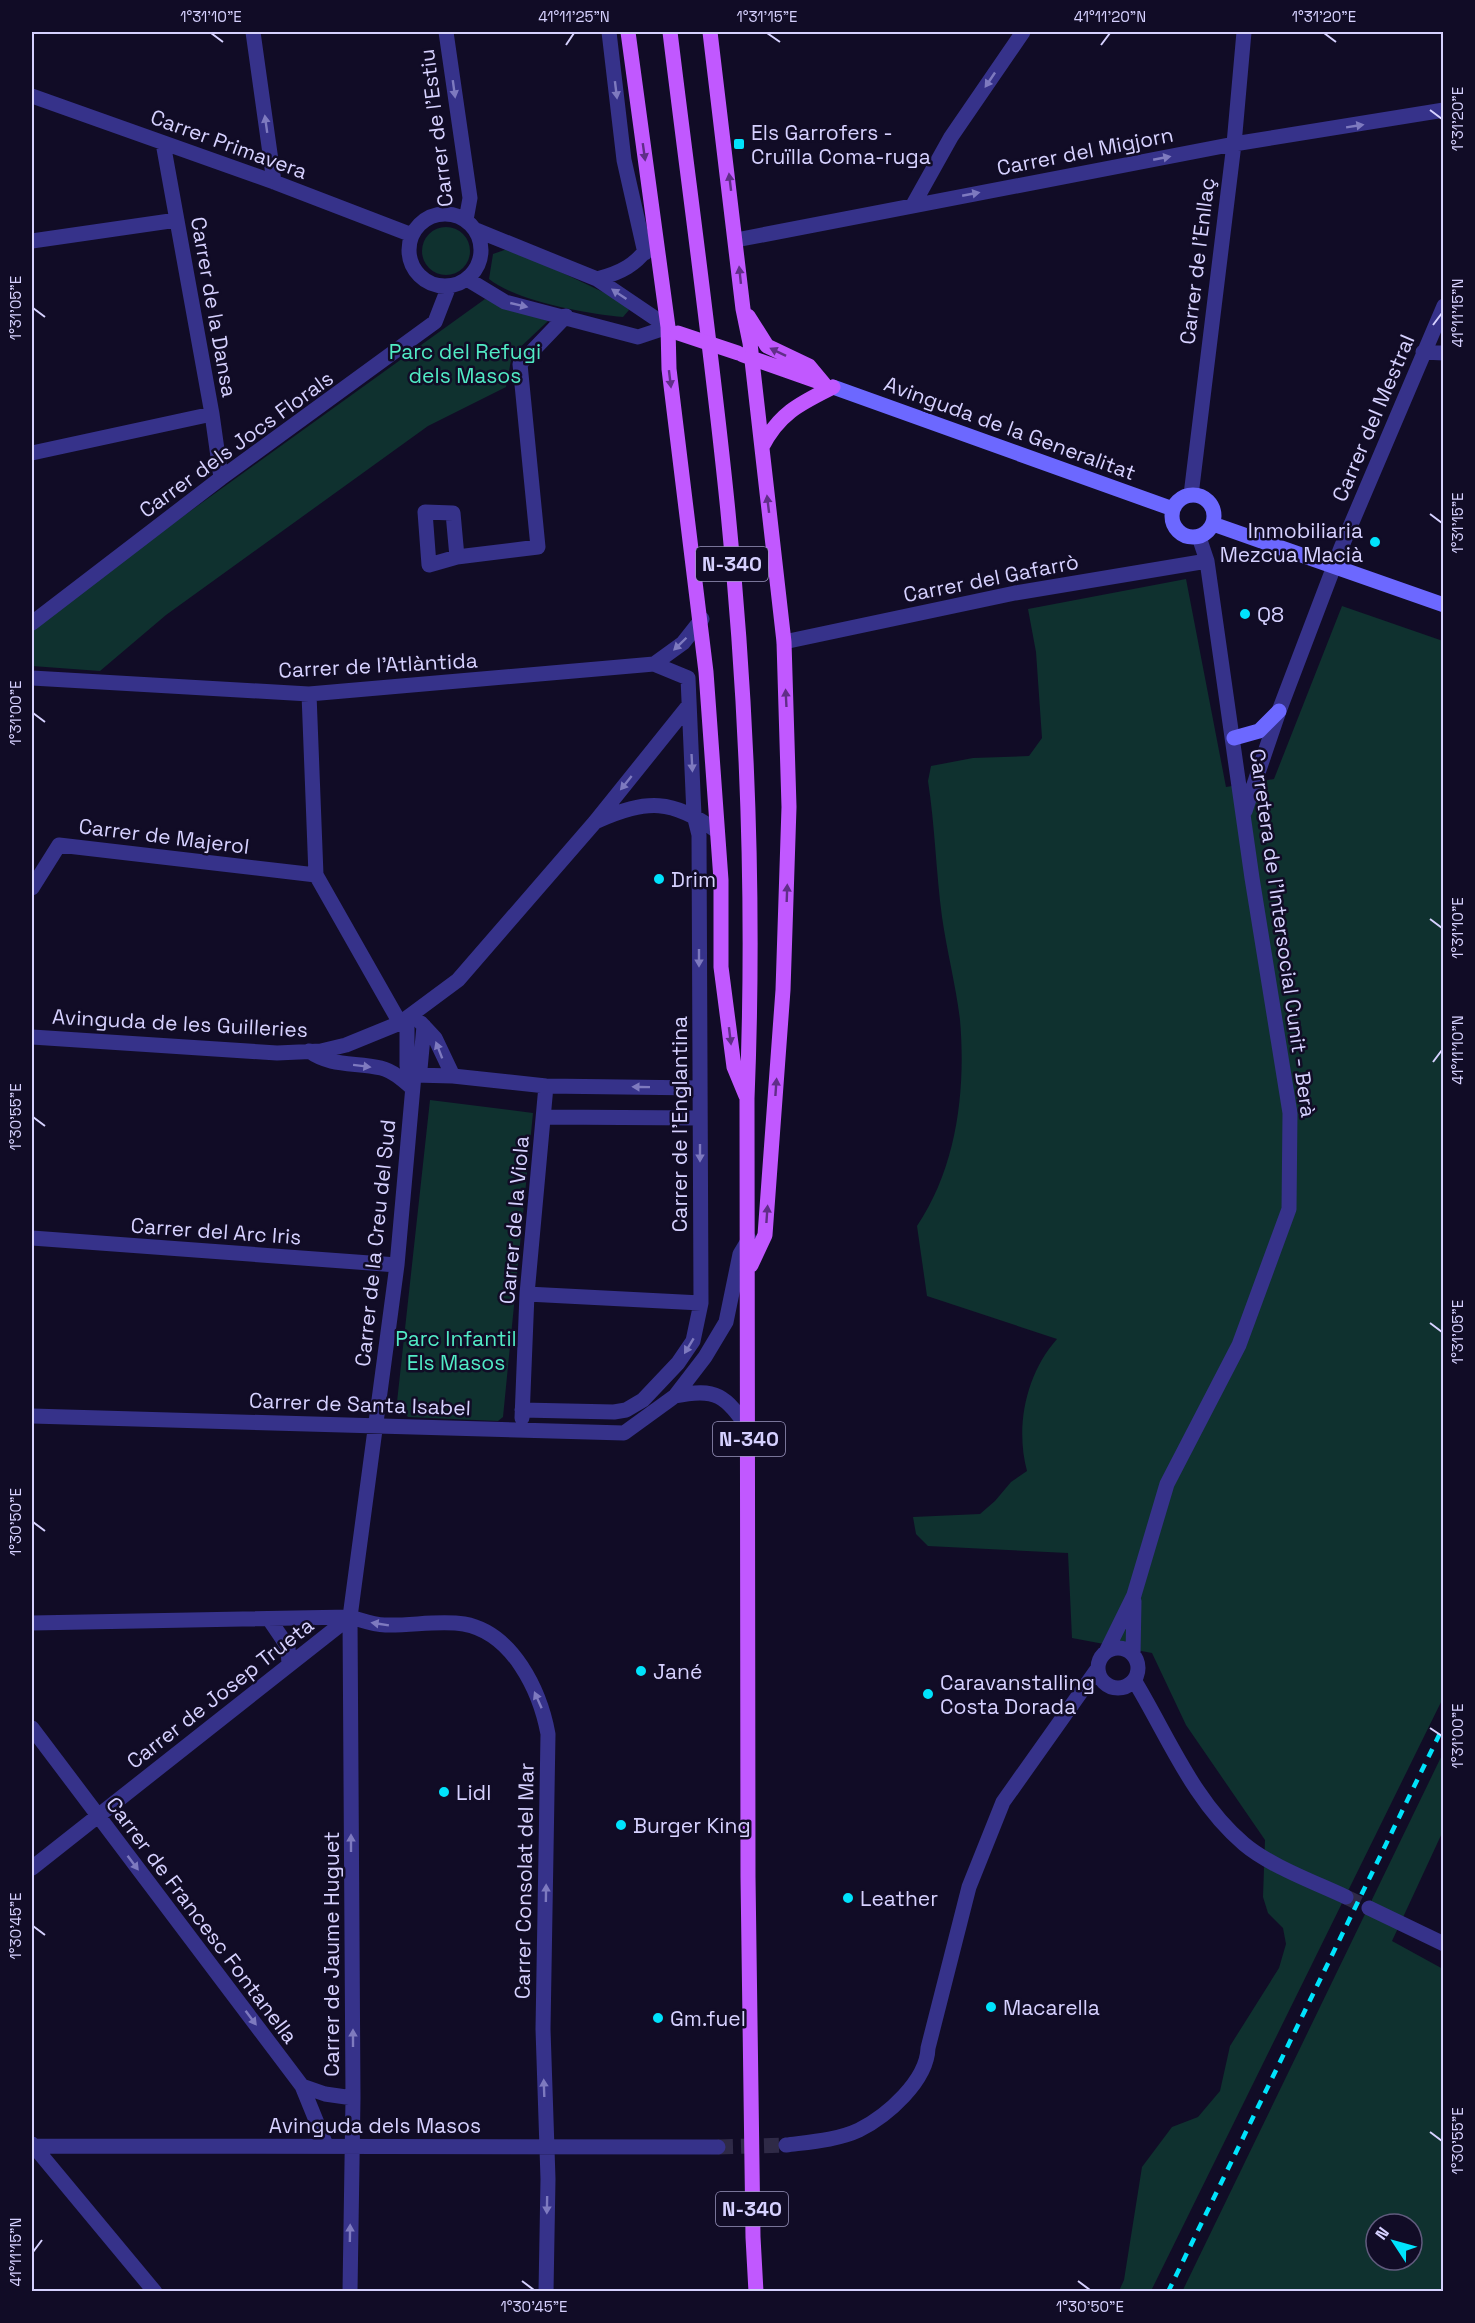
<svg xmlns="http://www.w3.org/2000/svg" width="1475" height="2323" font-family="'Space Grotesk',sans-serif">
  <style>
    .green { fill: #0f312f; fill-rule: evenodd }
    .lines { fill: none; stroke-linecap: round; stroke-linejoin: round }
    .street-tunnel { stroke: #2f2a47; stroke-width: 15; stroke-dasharray: 15 8; stroke-linecap: butt }
    .street { stroke: #36328a; stroke-width: 15 }
    .secondary { stroke: #6c68ff; stroke-width: 15 }
    .primary { stroke: #c158ff; stroke-width: 15 }
    .rail { stroke: #00e3fc; stroke-width: 4.5; stroke-dasharray: 9 8; stroke-linecap: butt }
    .primary-bridge { stroke: #c158ff; stroke-width: 15 }
    .oneway { fill: #7e7abf }
    .oneway2 { fill: #602e88 }
    .ticks { fill: none; stroke: #d6d1ff; stroke-width: 2 }
    .poi-dot { fill: #00e3fc; stroke: #110c26; stroke-width: 2 }
    .labels { text-anchor: middle; dominant-baseline: central; stroke-width: 5; stroke-linejoin: round; paint-order: stroke }
    .shield { fill: #110c26; stroke: #9b96be; stroke-width: 1.5 }
    .shield-label { font-size: 20px; font-weight: bold; fill: #d6d1ff }
    .street-label { font-size: 21px; fill: #d6d1ff; stroke: #110c26 }
    .poi-label { font-size: 21px; fill: #d6d1ff; stroke: #110c26; text-anchor: start }
    .park-label { font-size: 21px; fill: #51ebc5; stroke: #110c26 }
    .neatline { fill: none; stroke: #d6d1ff; stroke-width: 2 }
    .ticks-label { font-size: 15px; text-anchor: middle; fill: #d6d1ff }
  </style>
  <rect width="100%" height="100%" fill="#110c26"/>
  <path class="green" d="M422 251a24 24 0 1 1 48 0a24 24 0 1 1-48 0Z
    M510 248 622 301 629 310 623 317C588 314 516 301 489 279L493 254Z
    M485 299 548 321 512 355 506 387 428 426 166 615 100 671 32 666V625Z
    M1186 579 1226 787 1274 779 1342 606 1443 641V1698L1151 2291H1119L1124 2280 1142 2167 1172 2127 1198 2117 1220 2091 1230 2046 1279 1968 1286 1944 1283 1928 1268 1913 1263 1897 1265 1840 1186 1725 1152 1653 1072 1638 1068 1553 928 1546 916 1534 913 1517 980 1514 995 1501 1011 1482 1027 1471C1015 1426 1026 1374 1057 1339L927 1296 917 1226C957 1167 966 1090 960 1020 956 986 947 952 942 917 936 872 935 826 928 781L931 766 973 758 1029 756 1042 738 1036 652 1028 609Z
    M430 1100 533 1113 503 1417 498 1421 408 1417 397 1402Z
    M1443 1753V1831L1392 1941 1443 1969V2291L1182 2292ZM1376 2224H1412V2260H1376Z"/>
  <g class="lines">
    <path class="street-tunnel" d="M1346 1897 1369 1908
      M718 2147 786 2145"/>
    <path class="street" d="M253 32 274 182
      M446 32 470 198 466 220
      M609 32 624 160 645 253
      M32 96 274 182 412 235
      M163 143 212 414 221 478
      M913 205 951 137 1023 32
      M409 250a36 36 0 1 1 72 0a36 36 0 1 1-72 0Z
      M476 230 597 279 668 327
      M736 240 1234 144 1444 110
      M32 241 177 220
      M467 279 505 302 638 337 668 327
      M597 279C620 273 637 265 650 244
      M1423 352 1444 353
      M32 453 212 414
      M1191 495 1234 144 1244 32
      M457 557 453 513 425 512 429 565 457 557 538 547 520 364 566 316
      M32 623 221 478 435 322 449 286
      M784 642 1015 593 1207 561
      M654 664 683 643 702 619
      M32 678 309 694 654 664 688 678
      M309 694 316 875 400 1023
      M1245 811 1279 711 1341 548 1444 306
      M597 821C648 799 671 799 717 831
      M32 888 59 845 316 875
      M407 1018V1066L414 1075
      M421 1023 435 1038 453 1076
      M32 1037 277 1053 321 1051 346 1045 400 1023 458 980 595 822 689 705
      M309 1051C331 1067 355 1062 381 1068 393 1071 403 1080 412 1088
      M414 1075 453 1076 546 1086 699 1088
      M544 1117 700 1118
      M32 1238 397 1265
      M527 1294 701 1303
      M675 1396C717 1387 725 1396 749 1429
      M522 1410 614 1412 626 1410 643 1400 678 1363 693 1341 701 1303 699 835 694 815 688 678
      M32 1416 624 1433 675 1396 705 1357 726 1322 740 1254 749 1239
      M522 1418 527 1294 546 1086
      M269 1619 288 1647 289 1665
      M32 1623 350 1617C361 1620 374 1625 385 1625 411 1626 439 1620 464 1624 513 1633 540 1691 548 1734L543 2029 548 2179 546 2292
      M1098 1668a20 20 0 1 1 40 0a20 20 0 1 1-40 0Z
      M1106 1652 1134 1595 1167 1484 1239 1345 1289 1209 1290 1113 1252 878 1207 561 1199 537
      M1133 1655 1134 1601
      M1134 1680C1168 1736 1193 1801 1244 1844 1270 1866 1314 1882 1346 1897
      M32 1728 302 2086 326 2145
      M32 1868 350 1617
      M1369 1908 1444 1944
      M302 2086 325 2094 353 2098
      M32 2144 155 2292
      M786 2145C809 2142 838 2140 859 2130 887 2116 927 2081 928 2048L969 1887 1003 1802 1098 1668
      M32 2146 718 2147
      M350 2292 353 2098 350 1617 397 1265 414 1075 420 1069 424 1026"/>
    <path class="secondary" d="M833 387 1173 509
      M1172 516a21 21 0 1 1 42 0a21 21 0 1 1-42 0Z
      M1213 524 1444 605
      M1234 738 1259 731 1279 711"/>
    <path class="primary" d="M628 32 668 327 669 369 706 672 721 880V967L734 1067 746 1096
      M670 32C689 188 711 345 727 502 747 698 755 902 747 1099L748 1877 753 2237 756 2292
      M710 32 743 309 750 343 784 642 789 807 783 990 765 1235 751 1265
      M748 316 767 346 809 366 824 384
      M743 355 822 383
      M762 447C779 413 801 403 833 387"/>
    <path class="rail" d="M1168 2292 1444 1725"/>
    <path class="primary-bridge" d="M678 333 738 353"/>
  </g>
  <defs><path id="oneway-solid" d="M-6-.8H1V-3.2L6.5 0L1 3.2V.8H-6Z" transform="scale(1.5)"/></defs>
  <g class="oneway">
    <use href="#oneway-solid" transform="translate(990 80) rotate(124)"/>
    <use href="#oneway-solid" transform="translate(454 89) rotate(82)"/>
    <use href="#oneway-solid" transform="translate(616 90) rotate(83)"/>
    <use href="#oneway-solid" transform="translate(266 124) rotate(-98)"/>
    <use href="#oneway-solid" transform="translate(1355 126) rotate(-9)"/>
    <use href="#oneway-solid" transform="translate(1162 158) rotate(-11)"/>
    <use href="#oneway-solid" transform="translate(971 194) rotate(-11)"/>
    <use href="#oneway-solid" transform="translate(619 294) rotate(-146)"/>
    <use href="#oneway-solid" transform="translate(519 305) rotate(13)"/>
    <use href="#oneway-solid" transform="translate(680 644) rotate(136)"/>
    <use href="#oneway-solid" transform="translate(692 763) rotate(87)"/>
    <use href="#oneway-solid" transform="translate(626 783) rotate(129)"/>
    <use href="#oneway-solid" transform="translate(699 958) rotate(90)"/>
    <use href="#oneway-solid" transform="translate(439 1050) rotate(-111)"/>
    <use href="#oneway-solid" transform="translate(362 1066) rotate(7)"/>
    <use href="#oneway-solid" transform="translate(641 1087) rotate(-179)"/>
    <use href="#oneway-solid" transform="translate(700 1153) rotate(90)"/>
    <use href="#oneway-solid" transform="translate(689 1346) rotate(121)"/>
    <use href="#oneway-solid" transform="translate(380 1624) rotate(-171)"/>
    <use href="#oneway-solid" transform="translate(538 1700) rotate(-114)"/>
    <use href="#oneway-solid" transform="translate(351 1843) rotate(-90)"/>
    <use href="#oneway-solid" transform="translate(133 1863) rotate(53)"/>
    <use href="#oneway-solid" transform="translate(546 1893) rotate(-89)"/>
    <use href="#oneway-solid" transform="translate(251 2018) rotate(53)"/>
    <use href="#oneway-solid" transform="translate(353 2038) rotate(-90)"/>
    <use href="#oneway-solid" transform="translate(544 2088) rotate(-92)"/>
    <use href="#oneway-solid" transform="translate(547 2205) rotate(91)"/>
    <use href="#oneway-solid" transform="translate(350 2233) rotate(-89)"/>
  </g>
  <g class="oneway2">
    <use href="#oneway-solid" transform="translate(644 152) rotate(82)"/>
    <use href="#oneway-solid" transform="translate(730 182) rotate(-97)"/>
    <use href="#oneway-solid" transform="translate(740 275) rotate(-96)"/>
    <use href="#oneway-solid" transform="translate(778 352) rotate(-154)"/>
    <use href="#oneway-solid" transform="translate(670 379) rotate(83)"/>
    <use href="#oneway-solid" transform="translate(768 504) rotate(-97)"/>
    <use href="#oneway-solid" transform="translate(786 698) rotate(-93)"/>
    <use href="#oneway-solid" transform="translate(787 893) rotate(-88)"/>
    <use href="#oneway-solid" transform="translate(730 1036) rotate(83)"/>
    <use href="#oneway-solid" transform="translate(776 1087) rotate(-86)"/>
    <use href="#oneway-solid" transform="translate(767 1214) rotate(-86)"/>
  </g>
  <path class="ticks" d="M211 33 223 42M767 33 780 42M1324 33 1336 42M566 45 574 33M1101 45 1110 33M1430 110 1442 119M33 308 45 317M1433 325 1442 313M1430 514 1442 523M33 713 45 722M1430 919 1442 928M1433 1062 1442 1050M33 1117 45 1126M1430 1323 1442 1332M33 1522 45 1531M1430 1728 1442 1736M33 1926 45 1935M1430 2132 1442 2141M33 2252 42 2240M522 2281 534 2290M1078 2281 1090 2290"/>
  <g class="poi-dot">
    <rect x="733" y="138" width="12" height="12" rx="3"/>
    <circle cx="1375" cy="542" r="6"/>
    <circle cx="1245" cy="614" r="6"/>
    <circle cx="659" cy="879" r="6"/>
    <circle cx="641" cy="1671" r="6"/>
    <circle cx="928" cy="1694" r="6"/>
    <circle cx="444" cy="1792" r="6"/>
    <circle cx="621" cy="1825" r="6"/>
    <circle cx="848" cy="1898" r="6"/>
    <circle cx="991" cy="2007" r="6"/>
    <circle cx="658" cy="2018" r="6"/>
  </g>
  <g class="labels">
    <g class="shield">
      <rect x="696" y="547" width="72" height="34" rx="4.5"/>
      <rect x="713" y="1422" width="72" height="34" rx="4.5"/>
      <rect x="716" y="2192" width="72" height="34" rx="4.5"/>
    </g>
    <g class="shield-label">
      <text x="732" y="564">N-340</text>
      <text x="749" y="1439">N-340</text>
      <text x="752" y="2209">N-340</text>
    </g>
    <g class="street-label">
      <text transform="translate(436 128) rotate(-97)">Carrer de l'Estiu</text>
      <text transform="translate(229 144) rotate(20)">Carrer Primavera</text>
      <text transform="translate(1085 151) rotate(-11)">Carrer del Migjorn</text>
      <text transform="translate(1197 261) rotate(-83)">Carrer de l'Enllaç</text>
      <text transform="translate(214 307) rotate(80)">Carrer de la Dansa</text>
      <text transform="translate(1373 418) rotate(-67)">Carrer del Mestral</text>
      <text transform="translate(1010 428) rotate(20)">Avinguda de la Generalitat</text>
      <text transform="translate(236 444) rotate(-36)">Carrer dels Jocs Florals</text>
      <text transform="translate(991 578) rotate(-11)">Carrer del Gafarrò</text>
      <text transform="translate(378 665) rotate(-3)">Carrer de l'Atlàntida</text>
      <text transform="translate(164 836) rotate(7)">Carrer de Majerol</text>
      <text transform="translate(1283 933) rotate(82)">Carretera de l'Intersocial Cunit - Berà</text>
      <text transform="translate(180 1023) rotate(3)">Avinguda de les Guilleries</text>
      <text transform="translate(679 1124) rotate(-90)">Carrer de l'Englantina</text>
      <text transform="translate(514 1220) rotate(-85)">Carrer de la Viola</text>
      <text transform="translate(216 1231) rotate(4)">Carrer del Arc Iris</text>
      <text transform="translate(375 1243) rotate(-84)">Carrer de la Creu del Sud</text>
      <text transform="translate(360 1404) rotate(2)">Carrer de Santa Isabel</text>
      <text transform="translate(220 1693) rotate(-38)">Carrer de Josep Trueta</text>
      <text transform="translate(524 1881) rotate(-89)">Carrer Consolat del Mar</text>
      <text transform="translate(202 1920) rotate(53)">Carrer de Francesc Fontanella</text>
      <text transform="translate(331 1954) rotate(-90)">Carrer de Jaume Huguet</text>
      <text x="375" y="2125">Avinguda dels Masos</text>
    </g>
    <g class="poi-label">
      <text x="751" y="132">Els Garrofers -<tspan x="751" dy="24">Cruïlla Coma-ruga</tspan></text>
      <text x="1363" y="530" text-anchor="end">Inmobiliaria<tspan x="1363" dy="24">Mezcua Macià</tspan></text>
      <text x="1257" y="614">Q8</text>
      <text x="671" y="879">Drim</text>
      <text x="653" y="1671">Jané</text>
      <text x="940" y="1682">Caravanstalling<tspan x="940" dy="24">Costa Dorada</tspan></text>
      <text x="456" y="1792">Lidl</text>
      <text x="633" y="1825">Burger King</text>
      <text x="860" y="1898">Leather</text>
      <text x="1003" y="2007">Macarella</text>
      <text x="670" y="2018">Gm.fuel</text>
    </g>
    <g class="park-label">
      <text x="465" y="351">Parc del Refugi<tspan x="465" dy="24">dels Masos</tspan></text>
      <text x="456" y="1338">Parc Infantil<tspan x="456" dy="24">Els Masos</tspan></text>
    </g>
  </g>
  <rect width="1475" height="2323" fill="none" stroke="#110c26" stroke-width="66"/>
  <g transform="translate(1394 2242) rotate(306)"><circle r="28" fill="#110c26" stroke="#605b7d" stroke-width="1.5"/>
  <path d="M0-4.5L10 22L0 15L-10 22Z" fill="#00e3fc"/>
  <text y="-9" font-size="16" font-weight="bold" text-anchor="middle" fill="#d6d1ff">N</text>
  </g>
  <rect x="33" y="33" width="1409" height="2257" class="neatline"/>
  <g class="ticks-label">
    <text x="211" y="22">1°31'10"E</text>
    <text x="574" y="22">41°11'25"N</text>
    <text x="767" y="22">1°31'15"E</text>
    <text x="1110" y="22">41°11'20"N</text>
    <text x="1324" y="22">1°31'20"E</text>
    <text transform="translate(1458 119) rotate(-90)" y="5">1°31'20"E</text>
    <text transform="translate(16 308) rotate(-90)" y="5">1°31'05"E</text>
    <text transform="translate(1458 313) rotate(-90)" y="5">41°11'15"N</text>
    <text transform="translate(1458 523) rotate(-90)" y="5">1°31'15"E</text>
    <text transform="translate(16 713) rotate(-90)" y="5">1°31'00"E</text>
    <text transform="translate(1458 928) rotate(-90)" y="5">1°31'10"E</text>
    <text transform="translate(1458 1050) rotate(-90)" y="5">41°11'10"N</text>
    <text transform="translate(16 1117) rotate(-90)" y="5">1°30'55"E</text>
    <text transform="translate(1458 1332) rotate(-90)" y="5">1°31'05"E</text>
    <text transform="translate(16 1522) rotate(-90)" y="5">1°30'50"E</text>
    <text transform="translate(1458 1736) rotate(-90)" y="5">1°31'00"E</text>
    <text transform="translate(16 1926) rotate(-90)" y="5">1°30'45"E</text>
    <text transform="translate(1458 2141) rotate(-90)" y="5">1°30'55"E</text>
    <text transform="translate(16 2252) rotate(-90)" y="5">41°11'15"N</text>
    <text x="534" y="2312">1°30'45"E</text>
    <text x="1090" y="2312">1°30'50"E</text>
  </g>
</svg>
